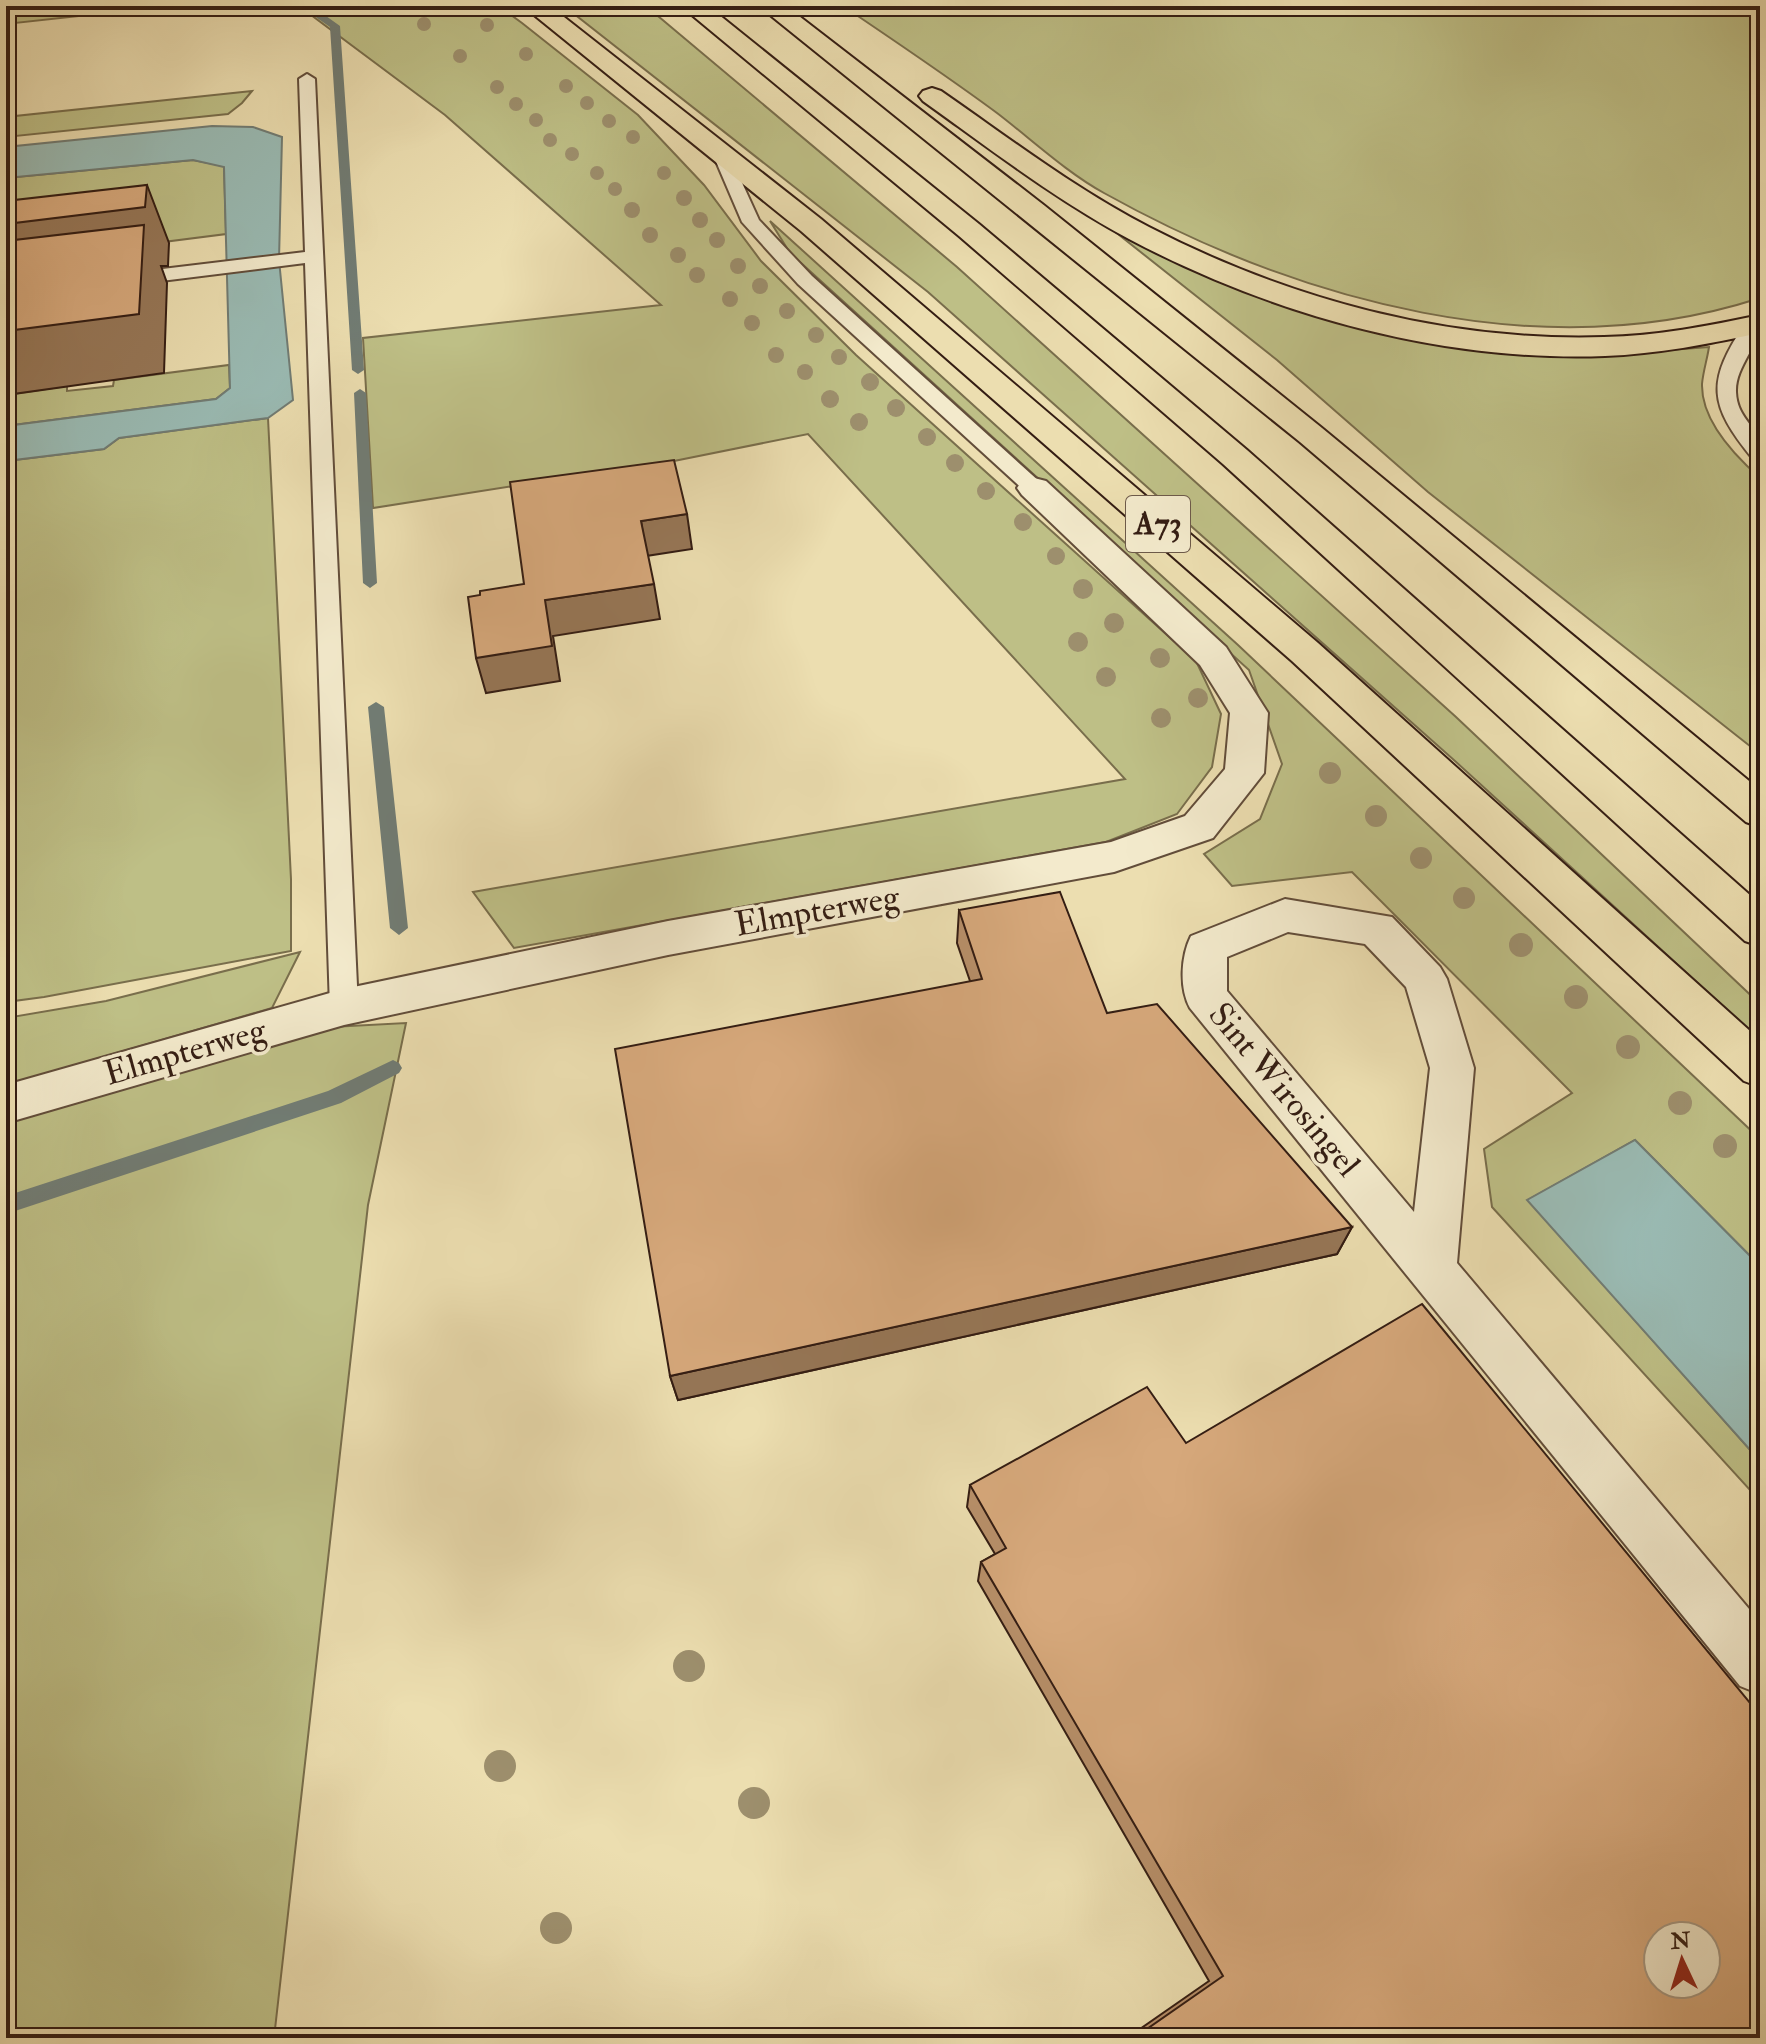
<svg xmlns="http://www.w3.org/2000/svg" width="1766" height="2044" font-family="'IM FELL Double Pica',serif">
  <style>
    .green { fill: #bebf86; stroke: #796e4c; stroke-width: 2 }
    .water { fill: #9abbb4; stroke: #717c74; stroke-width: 2 }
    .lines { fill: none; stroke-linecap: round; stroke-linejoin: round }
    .stream { fill: #717c74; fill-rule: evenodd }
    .service-casing { stroke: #624d3a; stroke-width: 4 }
    .minor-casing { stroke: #624d3a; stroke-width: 4 }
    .motorway-casing { stroke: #341d13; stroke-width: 4 }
    .service { fill: #f3eacc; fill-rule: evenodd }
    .minor { fill: #f3eacc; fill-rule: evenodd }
    .motorway { fill: #ecdeb0; fill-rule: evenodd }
    .tree { fill: #9d8f6d }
    .wall { fill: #b8906a; stroke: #341d13; stroke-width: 2 }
    .shaded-wall { fill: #967656; stroke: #341d13; stroke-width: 2 }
    .building { fill: #d6a87b; stroke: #341d13; stroke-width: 2; fill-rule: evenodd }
    .labels { text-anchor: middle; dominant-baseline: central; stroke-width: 7; stroke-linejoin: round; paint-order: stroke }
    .shield { fill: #f3eacc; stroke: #6d5a4a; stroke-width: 2 }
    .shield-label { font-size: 32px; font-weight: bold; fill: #341d13 }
    .street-label { font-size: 34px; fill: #341d13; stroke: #f3eacc }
  </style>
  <rect width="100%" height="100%" fill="#ecdeb0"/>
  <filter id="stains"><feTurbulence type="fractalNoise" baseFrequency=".0025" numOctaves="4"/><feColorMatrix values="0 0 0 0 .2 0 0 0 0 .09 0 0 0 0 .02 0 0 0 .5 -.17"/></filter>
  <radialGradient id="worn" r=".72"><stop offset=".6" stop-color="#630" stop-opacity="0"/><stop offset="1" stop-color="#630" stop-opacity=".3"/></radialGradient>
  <path class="green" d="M6 6H171L6 24Z
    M299 6H499L522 23 638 115 704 185 761 261 856 355 1196 661 1221 714 1212 767 1177 814 1106 842 514 948 473 892 1125 779 808 434 674 461 373 508 363 338 661 305 445 115Z
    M564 6H646L957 267 1456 717 1760 1004V1040L1455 761 928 292Z
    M843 6H1760V298C1541 369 1298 301 1104 193 1066 172 1031 139 997 113 947 76 895 41 843 6Z
    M252 91 242 103 228 114 6 137V117Z
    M193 160 224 166 226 234 6 262V178Z
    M770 221 1238 645 1760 1139V1266L1635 1140 1528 1200 1760 1461V1501L1492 1207 1484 1149 1572 1093 1352 872 1232 886 1204 854 1260 819 1282 764 1249 670 790 253Z
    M1104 223 1296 309 1352 326 1438 344 1591 356 1709 347C1707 360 1703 372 1702 384 1701 420 1735 456 1760 478V754L1428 492 1277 360Z
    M229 365 230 388 216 399 6 426V395L67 386V391L113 386 114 380Z
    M268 418 291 879V951L44 997 6 1002V461L104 449 119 438Z
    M300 952 272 1008 6 1085V1018L106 1001Z
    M406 1023 368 1205 274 2038H6V1121L331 1027Z"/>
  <path class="water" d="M212 126 253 127 282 137 279 260 293 400 268 418 119 438 104 449 6 461V426L216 399 230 388 224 167 193 160 6 178V147Z
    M1635 1140 1760 1266V1461L1527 1200Z"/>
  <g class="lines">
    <path class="stream" d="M300 6H312L340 26 364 370 358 374 352 370 330 27Z
      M360 389 366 393 377 583 370 588 363 583 354 393Z
      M376 702 384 707 408 928 399 935 390 928 368 707Z
      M393 1060 399 1063 402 1068 399 1073 341 1103 6 1214V1196L328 1091Z"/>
    <g class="service-casing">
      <path id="service" d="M307 74 315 79 358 1007 354 1015 344 1018 334 1015 330 1007 305 263 129 285 120 279 129 273 305 252 299 79Z
        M720 147 728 152 759 220 812 276 1041 483 1045 488 1041 493H1027L798 284 742 222 712 152Z
        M1753 320 1760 322C1760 346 1735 366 1736 392 1737 417 1755 425 1760 442 1762 447 1760 456 1760 461L1753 459C1708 404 1706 382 1746 322Z"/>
    </g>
    <g class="minor-casing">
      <path id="minor" d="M1034 478 1046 481 1226 647 1268 713 1264 773 1213 838 1114 872 668 955 344 1025 6 1123V1085L344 989 668 921 1111 842 1185 816 1225 769 1230 713 1200 665 1022 495 1017 488 1022 481Z
        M1285 899 1392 917 1440 967 1447 979 1474 1068 1457 1263 1760 1622V1694L1740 1686 1190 1008C1179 988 1181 956 1191 936ZM1288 932 1365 944 1406 987 1430 1068 1414 1212 1227 991V957Z"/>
    </g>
    <g class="motorway-casing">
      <path id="motorway" d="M523 6H550L821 219 1318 643 1760 1040V1087L1744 1081 1292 661 801 231Z
        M681 6H708L979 224 1247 450 1760 904V946L1745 941 1223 464 959 236Z
        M759 6H786L1045 206 1322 428 1760 790V827L1746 822 1300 442Z
        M932 88 941 91C1009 138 1075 189 1149 227 1288 299 1446 342 1604 337 1657 336 1708 326 1760 315V333C1708 344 1658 354 1605 356 1441 362 1273 315 1129 239 1056 200 990 149 923 101L919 96 923 91Z"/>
    </g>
    <use href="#service" class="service"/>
    <use href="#minor" class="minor"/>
    <use href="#motorway" class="motorway"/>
  </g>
  <g class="tree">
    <circle cx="424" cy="24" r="7"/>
    <circle cx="487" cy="25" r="7"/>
    <circle cx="526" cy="54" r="7"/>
    <circle cx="460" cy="56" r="7"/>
    <circle cx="566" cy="86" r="7"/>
    <circle cx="497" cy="87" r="7"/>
    <circle cx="587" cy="103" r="7"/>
    <circle cx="516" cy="104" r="7"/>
    <circle cx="536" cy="120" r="7"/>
    <circle cx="609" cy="121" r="7"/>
    <circle cx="633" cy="137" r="7"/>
    <circle cx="550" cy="140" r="7"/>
    <circle cx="572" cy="154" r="7"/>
    <circle cx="597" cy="173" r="7"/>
    <circle cx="664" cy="173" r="7"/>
    <circle cx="615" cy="189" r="7"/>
    <circle cx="684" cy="198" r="8"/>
    <circle cx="632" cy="210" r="8"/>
    <circle cx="700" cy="220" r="8"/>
    <circle cx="650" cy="235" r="8"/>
    <circle cx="717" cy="240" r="8"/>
    <circle cx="678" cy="255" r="8"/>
    <circle cx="738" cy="266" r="8"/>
    <circle cx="697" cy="275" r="8"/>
    <circle cx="760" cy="286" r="8"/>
    <circle cx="730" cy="299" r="8"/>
    <circle cx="787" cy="311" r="8"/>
    <circle cx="752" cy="323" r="8"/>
    <circle cx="816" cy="335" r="8"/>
    <circle cx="776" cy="355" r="8"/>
    <circle cx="839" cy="357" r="8"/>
    <circle cx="805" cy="372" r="8"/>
    <circle cx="870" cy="382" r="9"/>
    <circle cx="830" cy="399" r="9"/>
    <circle cx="896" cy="408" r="9"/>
    <circle cx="859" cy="422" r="9"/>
    <circle cx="927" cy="437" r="9"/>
    <circle cx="955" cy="463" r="9"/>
    <circle cx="986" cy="491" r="9"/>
    <circle cx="1023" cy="522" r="9"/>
    <circle cx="1056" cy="556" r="9"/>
    <circle cx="1083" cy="589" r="10"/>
    <circle cx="1114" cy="623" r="10"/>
    <circle cx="1078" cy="642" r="10"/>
    <circle cx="1160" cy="658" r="10"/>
    <circle cx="1106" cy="677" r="10"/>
    <circle cx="1198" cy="698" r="10"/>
    <circle cx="1161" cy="718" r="10"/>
    <circle cx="1330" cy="773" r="11"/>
    <circle cx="1376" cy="816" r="11"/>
    <circle cx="1421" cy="858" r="11"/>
    <circle cx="1464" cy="898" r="11"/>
    <circle cx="1521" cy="945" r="12"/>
    <circle cx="1576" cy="997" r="12"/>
    <circle cx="1628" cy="1047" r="12"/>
    <circle cx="1680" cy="1103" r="12"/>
    <circle cx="1725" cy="1146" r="12"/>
    <circle cx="689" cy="1666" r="16"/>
    <circle cx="500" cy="1766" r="16"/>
    <circle cx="754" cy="1803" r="16"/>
    <circle cx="556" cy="1928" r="16"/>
  </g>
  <path class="wall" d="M959 910 1107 1013 1352 1227 1337 1254 678 1400 670 1376 970 981 957 943Z
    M1186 1443 1760 2038H1127L1209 1981 978 1581 981 1562 995 1554 967 1507 970 1485Z"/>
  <path class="shaded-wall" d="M147 185 169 243 168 266H161L167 283 164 373 6 395V224Z
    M687 514 692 549 646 556 641 521Z
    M654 584 660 619 553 636 560 681 486 693 476 658 545 600Z
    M1352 1227 1337 1254 678 1400 670 1376Z"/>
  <path class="building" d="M147 185 145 207 6 224V201Z
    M144 225 139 314 6 331V241Z
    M674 460 687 514 641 521 654 584 545 600 552 646 476 658 468 597 480 595V591L524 584 510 482Z
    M1060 892 1107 1013 1157 1004 1352 1227 670 1376 615 1049 982 979 959 910Z
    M1422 1304 1760 1715V2038H1134L1223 1976 981 1562 1006 1548 970 1485 1147 1387 1186 1443ZM1658 1936H1706V1984H1658Z"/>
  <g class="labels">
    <rect class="shield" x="1126" y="496" width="64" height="56" rx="6"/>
    <g class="shield-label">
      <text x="1158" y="524">A73</text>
    </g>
    <g class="street-label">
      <text transform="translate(817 911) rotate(-10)">Elmpterweg</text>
      <text transform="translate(185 1052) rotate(-16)">Elmpterweg</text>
      <text transform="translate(1284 1090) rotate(50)">Sint Wirosingel</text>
    </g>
  </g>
  <rect width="1766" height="2044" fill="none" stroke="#ecdeb0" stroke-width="32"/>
  <rect x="8" y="8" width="1750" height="2028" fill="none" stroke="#341d13" stroke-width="4"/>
  <rect x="16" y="16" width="1734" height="2012" fill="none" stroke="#341d13" stroke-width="2"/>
  <g transform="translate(1682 1960) rotate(356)"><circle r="38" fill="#f3eacc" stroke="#a79882" stroke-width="2"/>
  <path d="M0-6L14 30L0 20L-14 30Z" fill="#8f2418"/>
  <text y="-12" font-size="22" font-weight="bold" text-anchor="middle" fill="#341d13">N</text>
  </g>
  <rect width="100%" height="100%" filter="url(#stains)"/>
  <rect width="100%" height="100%" fill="url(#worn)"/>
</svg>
